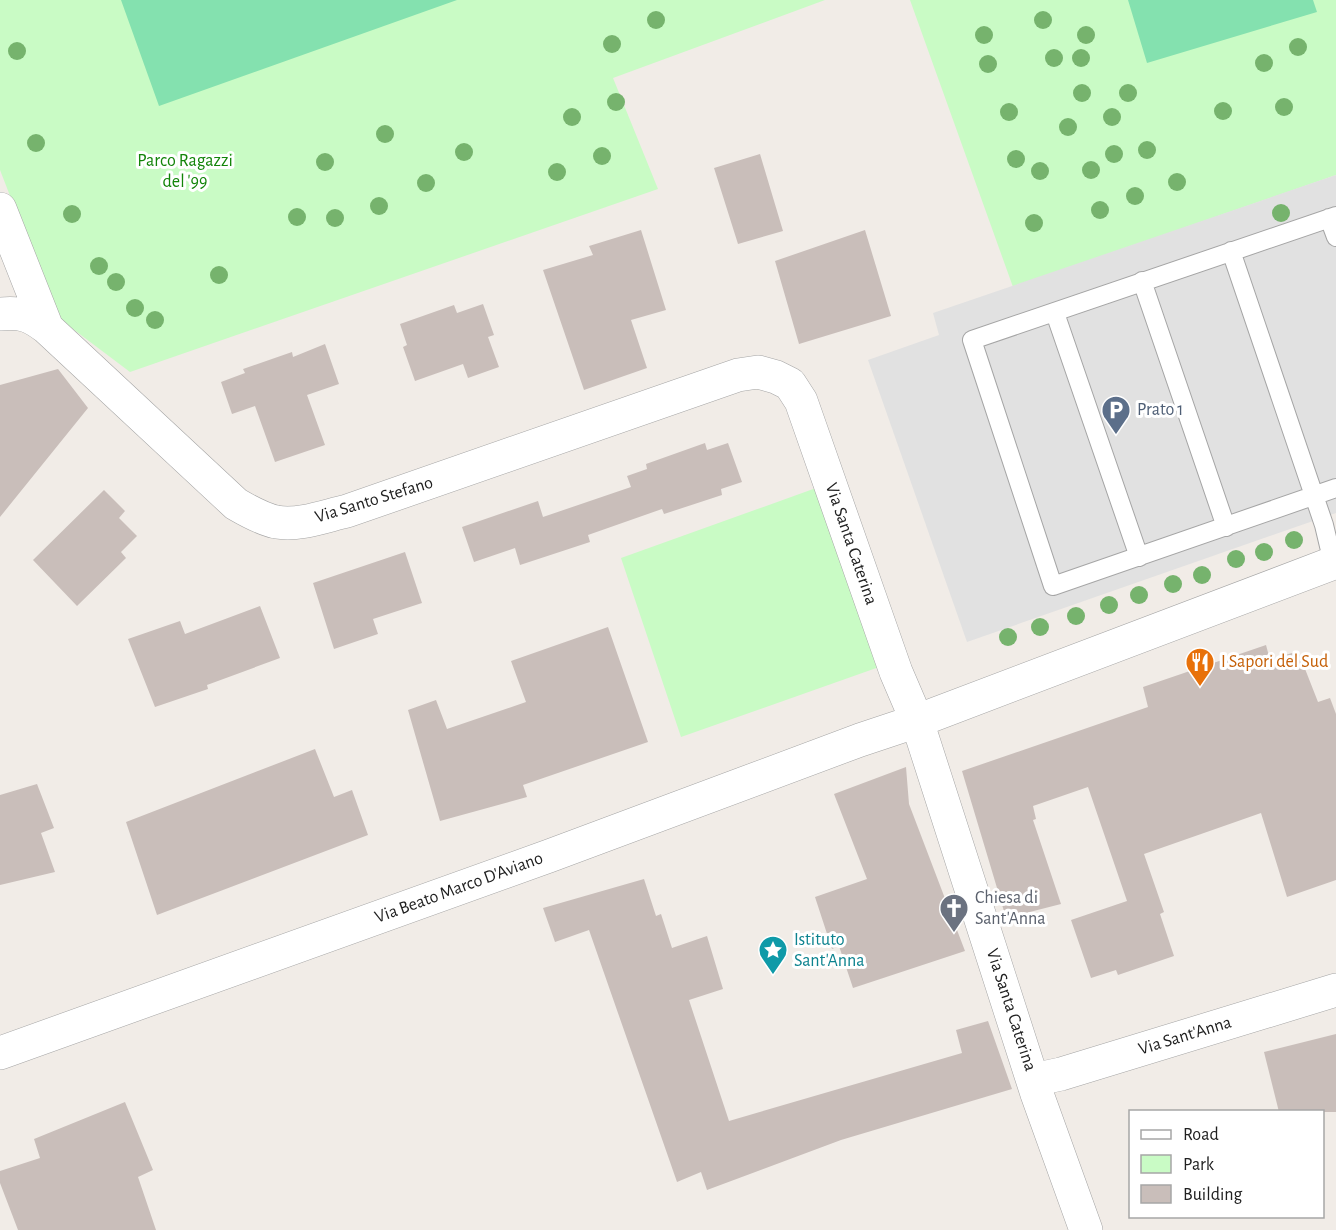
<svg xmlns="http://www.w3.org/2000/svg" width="1336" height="1230" font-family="'Alegreya Sans',sans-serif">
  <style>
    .park { fill: #c9fbc5 }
    .pitch { fill: #84e1af }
    .parking { fill: #e1e1e1 }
    .building { fill: #c9beba }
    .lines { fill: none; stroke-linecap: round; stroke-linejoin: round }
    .lane-casing { stroke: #a5a5a5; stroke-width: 20 }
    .street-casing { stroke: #a5a5a5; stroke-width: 34 }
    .lane { stroke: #fff; stroke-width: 18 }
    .street { stroke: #fff; stroke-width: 33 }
    .tree { fill: #76b36d }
    .labels { text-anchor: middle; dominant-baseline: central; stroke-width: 6; stroke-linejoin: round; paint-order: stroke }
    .park-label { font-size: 18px; fill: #128409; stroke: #fff }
    .service-label { font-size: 18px; fill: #4e5e75; stroke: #fff; text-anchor: start }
    .street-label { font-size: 18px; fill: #212121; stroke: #fff }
    .food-label { font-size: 18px; fill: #c56008; stroke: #fff; text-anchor: start }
    .worship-label { font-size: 18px; fill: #5b616d; stroke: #fff; text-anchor: start }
    .culture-label { font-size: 18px; fill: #0d838f; stroke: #fff; text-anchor: start }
  </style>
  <rect width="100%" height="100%" fill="#f1ece7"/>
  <path class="park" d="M0 0H825L613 78 658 189 130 372 57 317 0 170Z
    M910 0H1336V175L1013 287Z
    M816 488 882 666 681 737 621 558Z"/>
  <path class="pitch" d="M121 0H457L159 106Z
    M1128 0H1313L1317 12 1147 63Z"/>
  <path class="parking" d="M1336 175V513L967 642 868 360 939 335 933 313Z"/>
  <path class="building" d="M760 154 783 231 738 244 714 168Z
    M641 230 666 310 631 320 647 368 584 390 543 270 593 255 589 246Z
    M865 230 891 316 799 344 775 261Z
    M483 304 494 335 488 337 499 367 468 378 463 364 415 381 403 347 407 345 400 324 454 305 457 313Z
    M325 344 339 384 307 395 325 445 275 462 255 406 232 414 221 382 245 373 243 369 292 352 293 357Z
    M58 369 88 408 0 517V385Z
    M705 443 707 450 728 443 742 482 721 489 722 495 664 514 662 509 588 535 590 542 520 565 515 548 474 562 462 527 538 501 543 517 631 487 627 476 647 469 646 464Z
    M104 490 125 511 119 518 137 536 121 552 126 558 77 606 33 560Z
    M405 552 422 603 373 619 378 634 334 649 313 583Z
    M260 606 280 658 207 685 208 689 155 707 128 639 180 621 185 634Z
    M608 627 648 742 523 785 527 797 440 821 408 710 436 700 447 729 526 702 511 661Z
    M1266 645 1270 660 1298 651 1318 702 1330 698 1336 714V880L1287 897 1261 813 1144 854 1164 912 1160 914 1174 956 1118 975 1116 970 1091 978 1071 920 1127 901 1088 787 1033 806 1036 819 1033 820 1061 904 1006 918 962 771 1148 707 1143 687Z
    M315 749 334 797 352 790 368 835 157 915 126 822Z
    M906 767 909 804 965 951 853 988 839 946 832 949 815 897 867 879 834 794Z
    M37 784 54 828 41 833 55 872 0 885V795Z
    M644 879 656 916 661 914 672 948 707 936 723 989 689 1000 729 1121 962 1053 956 1030 988 1021 1012 1089 841 1140 707 1190 701 1172 677 1182 589 930 555 942 543 908Z
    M1336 1034V1112H1279L1264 1052Z
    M125 1102 153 1170 138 1177 156 1230H18L0 1183V1171L40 1158 34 1139Z"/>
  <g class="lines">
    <g class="lane-casing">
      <path id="lane" d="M1336 216 972 340 1053 586 1336 488
        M1329 218 1336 237
        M1231 251 1324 525 1333 563
        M1142 281 1226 527
        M1055 313 1139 557"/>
    </g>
    <g class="street-casing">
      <path id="street" d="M0 209 47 328 236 504C248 511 262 519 276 522 300 526 325 516 347 511L738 375 758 372 776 377 790 384 801 401 896 672 917 721 1037 1094 1086 1230
        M0 314C22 312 30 315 47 328
        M0 1053 549 856 860 740 917 721 1336 562
        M1033 1080 1061 1074 1336 990"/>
    </g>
    <use href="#lane" class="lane"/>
    <use href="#street" class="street"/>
  </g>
  <g class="tree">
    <circle cx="656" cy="20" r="9"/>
    <circle cx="1043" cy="20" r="9"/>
    <circle cx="984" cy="35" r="9"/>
    <circle cx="1086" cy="35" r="9"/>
    <circle cx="612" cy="44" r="9"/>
    <circle cx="1298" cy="47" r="9"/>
    <circle cx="17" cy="51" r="9"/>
    <circle cx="1054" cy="58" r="9"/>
    <circle cx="1081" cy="58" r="9"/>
    <circle cx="1264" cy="63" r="9"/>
    <circle cx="988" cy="64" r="9"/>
    <circle cx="1082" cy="93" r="9"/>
    <circle cx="1128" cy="93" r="9"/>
    <circle cx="616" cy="102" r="9"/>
    <circle cx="1284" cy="107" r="9"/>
    <circle cx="1223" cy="111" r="9"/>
    <circle cx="1009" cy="112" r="9"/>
    <circle cx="572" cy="117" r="9"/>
    <circle cx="1112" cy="117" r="9"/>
    <circle cx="1068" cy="127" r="9"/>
    <circle cx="385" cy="134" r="9"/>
    <circle cx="36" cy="143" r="9"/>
    <circle cx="1147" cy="150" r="9"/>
    <circle cx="464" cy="152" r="9"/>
    <circle cx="1114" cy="154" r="9"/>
    <circle cx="602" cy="156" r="9"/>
    <circle cx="1016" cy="159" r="9"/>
    <circle cx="325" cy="162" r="9"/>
    <circle cx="1091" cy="170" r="9"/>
    <circle cx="1040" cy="171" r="9"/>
    <circle cx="557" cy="172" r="9"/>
    <circle cx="1177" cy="182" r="9"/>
    <circle cx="426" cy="183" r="9"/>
    <circle cx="1135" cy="196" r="9"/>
    <circle cx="379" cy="206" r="9"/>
    <circle cx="1100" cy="210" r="9"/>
    <circle cx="1281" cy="213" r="9"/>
    <circle cx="72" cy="214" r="9"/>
    <circle cx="297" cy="217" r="9"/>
    <circle cx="335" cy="218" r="9"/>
    <circle cx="1034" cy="223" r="9"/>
    <circle cx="99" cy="266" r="9"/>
    <circle cx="219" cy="275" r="9"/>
    <circle cx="116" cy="282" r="9"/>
    <circle cx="135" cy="308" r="9"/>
    <circle cx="155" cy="320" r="9"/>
    <circle cx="1294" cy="540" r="9"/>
    <circle cx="1264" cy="552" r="9"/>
    <circle cx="1236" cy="559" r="9"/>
    <circle cx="1202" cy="575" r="9"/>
    <circle cx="1173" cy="584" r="9"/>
    <circle cx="1139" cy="595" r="9"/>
    <circle cx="1109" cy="605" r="9"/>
    <circle cx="1076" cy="616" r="9"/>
    <circle cx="1040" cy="627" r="9"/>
    <circle cx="1008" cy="637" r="9"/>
  </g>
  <defs>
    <g id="parking-pin" transform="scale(1.5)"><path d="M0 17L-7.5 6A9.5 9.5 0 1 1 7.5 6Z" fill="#5c6f8a" stroke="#fff"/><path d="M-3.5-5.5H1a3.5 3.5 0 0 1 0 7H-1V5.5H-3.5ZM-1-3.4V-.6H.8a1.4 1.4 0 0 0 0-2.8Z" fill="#fff"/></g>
    <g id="restaurant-pin" transform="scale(1.5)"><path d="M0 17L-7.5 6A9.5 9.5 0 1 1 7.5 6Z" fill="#e8710a" stroke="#fff"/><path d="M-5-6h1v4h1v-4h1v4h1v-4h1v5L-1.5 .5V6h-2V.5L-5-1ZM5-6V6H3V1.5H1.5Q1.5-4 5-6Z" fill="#fff"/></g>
    <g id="church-pin" transform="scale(1.5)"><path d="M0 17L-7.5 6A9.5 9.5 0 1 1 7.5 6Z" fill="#6b7280" stroke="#fff"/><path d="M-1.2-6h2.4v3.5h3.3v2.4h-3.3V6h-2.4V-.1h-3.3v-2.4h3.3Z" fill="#fff"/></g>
    <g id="sight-pin" transform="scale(1.5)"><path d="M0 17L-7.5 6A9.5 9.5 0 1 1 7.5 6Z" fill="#0f9aa8" stroke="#fff"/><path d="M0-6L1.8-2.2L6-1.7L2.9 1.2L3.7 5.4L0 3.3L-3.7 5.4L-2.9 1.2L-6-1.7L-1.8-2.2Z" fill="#fff"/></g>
  </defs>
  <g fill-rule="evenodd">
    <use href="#parking-pin" x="1116" y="410"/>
    <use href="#restaurant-pin" x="1200" y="662"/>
    <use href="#church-pin" x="954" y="908"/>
    <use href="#sight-pin" x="773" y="950"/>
  </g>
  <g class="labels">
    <g class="park-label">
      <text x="185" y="161">Parco Ragazzi<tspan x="185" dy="21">del '99</tspan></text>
    </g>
    <g class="service-label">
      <text x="1137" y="410">Prato 1</text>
    </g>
    <g class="street-label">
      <text transform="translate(374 500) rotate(-17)">Via Santo Stefano</text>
      <text transform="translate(851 544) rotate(71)">Via Santa Caterina</text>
      <text transform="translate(459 888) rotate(-20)">Via Beato Marco D'Aviano</text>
      <text transform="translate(1011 1010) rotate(72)">Via Santa Caterina</text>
      <text transform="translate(1185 1036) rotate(-17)">Via Sant'Anna</text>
    </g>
    <g class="food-label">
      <text x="1221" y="662">I Sapori del Sud</text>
    </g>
    <g class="worship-label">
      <text x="975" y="898">Chiesa di<tspan x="975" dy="21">Sant'Anna</tspan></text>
    </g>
    <g class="culture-label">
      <text x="794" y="940">Istituto<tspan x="794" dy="21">Sant'Anna</tspan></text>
    </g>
  </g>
  <rect x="1129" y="1110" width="195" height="108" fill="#ffffff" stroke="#a6a6a6" stroke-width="1.5"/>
  <rect x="1141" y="1130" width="30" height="9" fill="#ffffff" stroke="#a6a6a6" stroke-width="1.5"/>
  <text x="1183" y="1140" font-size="18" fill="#212121">Road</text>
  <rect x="1141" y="1155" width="30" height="18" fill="#c9fbc5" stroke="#a6a6a6" stroke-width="1.5"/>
  <text x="1183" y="1170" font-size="18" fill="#212121">Park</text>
  <rect x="1141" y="1185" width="30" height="18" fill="#c9beba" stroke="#a6a6a6" stroke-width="1.5"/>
  <text x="1183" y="1200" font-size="18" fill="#212121">Building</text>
</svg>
